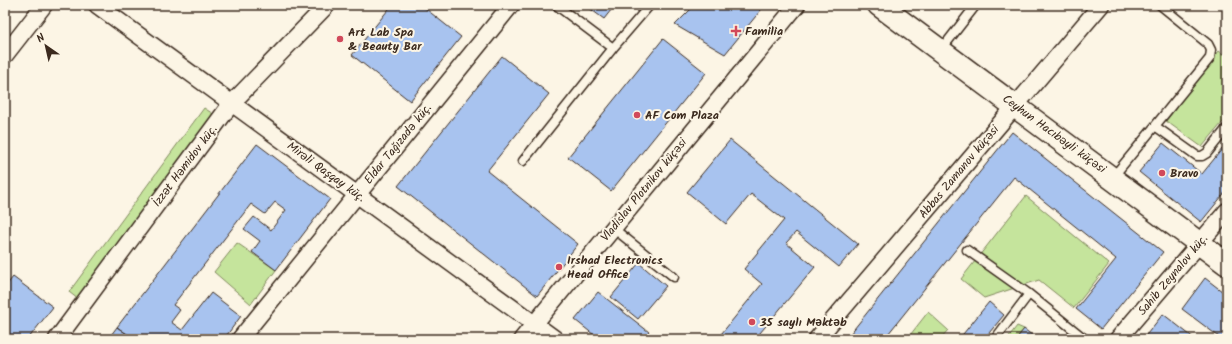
<svg xmlns="http://www.w3.org/2000/svg" width="1232" height="344" font-family="Kalam,sans-serif">
  <style>
    .green { fill: #c5e49c; stroke: #80875d }
    .building { fill: #a8c3ef; stroke: #3b2a1e }
    .lines { fill: none; stroke-linecap: round; stroke-linejoin: round }
    .lane-casing { stroke: #3b2a1e; stroke-width: 11 }
    .street-casing { stroke: #3b2a1e; stroke-width: 19 }
    .secondary-casing { stroke: #3b2a1e; stroke-width: 25 }
    .lane { stroke: #fcf5e5; stroke-width: 8 }
    .street { stroke: #fcf5e5; stroke-width: 16 }
    .secondary { stroke: #fcf5e5; stroke-width: 22 }
    .poi-dot { fill: #d1495b; stroke: #fcf5e5; stroke-width: 1.5 }
    .labels { text-anchor: middle; dominant-baseline: central; stroke-width: 4; stroke-linejoin: round; paint-order: stroke }
    .poi-label { font-size: 12px; font-weight: bold; fill: #3b2a1e; stroke: #fcf5e5; text-anchor: start }
    .street-label { font-size: 12px; fill: #3b2a1e; stroke: #fcf5e5 }
  </style>
  <rect width="100%" height="100%" fill="#fcf5e5"/>
  <filter id="ink" filterUnits="userSpaceOnUse"><feTurbulence type="fractalNoise" baseFrequency=".025" numOctaves="2"/><feDisplacementMap in="SourceGraphic" scale="8" xChannelSelector="R" yChannelSelector="G"/><feConvolveMatrix kernelMatrix="1 2 1 2 8 2 1 2 1" color-interpolation-filters="sRGB"/></filter>
  <g filter="url(#ink)">
    <path class="green" d="M1219 51 1227 57V117L1202 147 1166 121Z
      M204 108 221 119 83 303 69 292Z
      M1026 196 1109 264 1074 308 1039 280 984 298 961 279Z
      M237 243 276 270 251 304 214 272Z
      M928 312 948 330 940 339H907Z
      M1017 326 1024 329 1016 339H1007Z"/>
    <path class="building" d="M392 5H421L461 37 410 101 352 55Z
      M585 5H615L604 19Z
      M695 5H765L725 54 675 25Z
      M663 39 706 73 611 191 568 157Z
      M502 56 549 94 487 171 578 244 537 296 398 186Z
      M1012 132 1163 252 1101 329 1076 309 1116 259 1014 177 884 339H846Z
      M730 140 858 244 839 267 796 232 786 243 815 267 755 339H717L762 284 744 269 784 220 751 194 726 224 687 192Z
      M1163 143 1202 174 1227 143V190L1201 222 1139 172Z
      M257 144 330 199 276 270 252 252 260 241 244 229 254 217 271 230 286 210 275 202 265 214 251 204 173 305 180 310 171 322 182 330 211 293 241 316 224 339H134L117 327Z
      M639 263 666 286 638 319 611 297Z
      M13 277 53 307 28 339H5V287Z
      M1205 278 1227 295V339H1222L1182 309Z
      M598 292 649 332 644 339H599L575 320Z
      M989 302 1004 315 984 339H959Z
      M1163 314 1195 339H1143Z
      M117 327 134 339H108Z
      M1024 329 1037 339H1016Z
      M690 334 696 339H686Z"/>
    <g class="lines">
      <g class="lane-casing">
        <path id="lane" d="M556 5 613 48
          M941 50 976 5
          M1155 126 1210 58 1211 50 1208 44 1160 5
          M523 161 613 48 650 5
          M1113 177 1155 126 1197 156H1202L1207 153 1227 128
          M613 228 674 277
          M967 250 1029 294
          M995 339 1029 294 1085 339"/>
      </g>
      <g class="street-casing">
        <path id="street" d="M97 5 555 339
          M5 55 44 5
          M57 339 231 104 327 5
          M240 339 511 5
          M522 339 797 5
          M817 339 1101 5
          M1118 339 1227 211"/>
      </g>
      <g class="secondary-casing">
        <path id="secondary" d="M879 5 1227 264"/>
      </g>
      <use href="#lane" class="lane"/>
      <use href="#street" class="street"/>
      <use href="#secondary" class="secondary"/>
    </g>
  </g>
  <g class="poi-dot">
    <path d="M734 25h4v4h4v4h-4v4h-4v-4h-4v-4h4z"/>
    <circle cx="340" cy="39" r="4"/>
    <circle cx="637" cy="115" r="4"/>
    <circle cx="1162" cy="173" r="4"/>
    <circle cx="559" cy="267" r="4"/>
    <circle cx="752" cy="322" r="4"/>
  </g>
  <g class="labels">
    <g class="poi-label">
      <text x="745" y="31">Familia</text>
      <text x="348" y="32">Art Lab Spa<tspan x="348" dy="14">&amp; Beauty Bar</tspan></text>
      <text x="645" y="115">AF Com Plaza</text>
      <text x="1170" y="173">Bravo</text>
      <text x="567" y="260">Irshad Electronics<tspan x="567" dy="14">Head Office</tspan></text>
      <text x="760" y="322">35 saylı Məktəb</text>
    </g>
    <g class="street-label">
      <text transform="translate(1054 134) rotate(36)">Ceyhun Hacıbəyli küçəsi</text>
      <text transform="translate(398 144) rotate(-51)">Eldar Tağızadə küç.</text>
      <text transform="translate(185 166) rotate(-53)">İzzət Həmidov küç.</text>
      <text transform="translate(326 172) rotate(36)">Mirəli Qaşqay küç.</text>
      <text transform="translate(959 172) rotate(-50)">Abbas Zamanov küçəsi</text>
      <text transform="translate(644 190) rotate(-51)">Vladislav Plotnikov küçəsi</text>
      <text transform="translate(1173 275) rotate(-50)">Sahib Zeynalov küç.</text>
    </g>
  </g>
  <rect width="1232" height="344" fill="none" stroke="#fcf5e5" stroke-width="20"/>
  <rect x="10" y="10" width="1212" height="324" fill="none" stroke="#3b2a1e" stroke-width="1.5" filter="url(#ink)"/>
  <g transform="translate(46 46) rotate(326)" stroke="#fcf5e5" stroke-width="3" paint-order="stroke">
  <path d="M0-3L7 15L0 10L-7 15Z" fill="#3b2a1e"/>
  <text y="-6" font-size="11" font-weight="bold" text-anchor="middle" fill="#3b2a1e">N</text>
  </g>
</svg>
